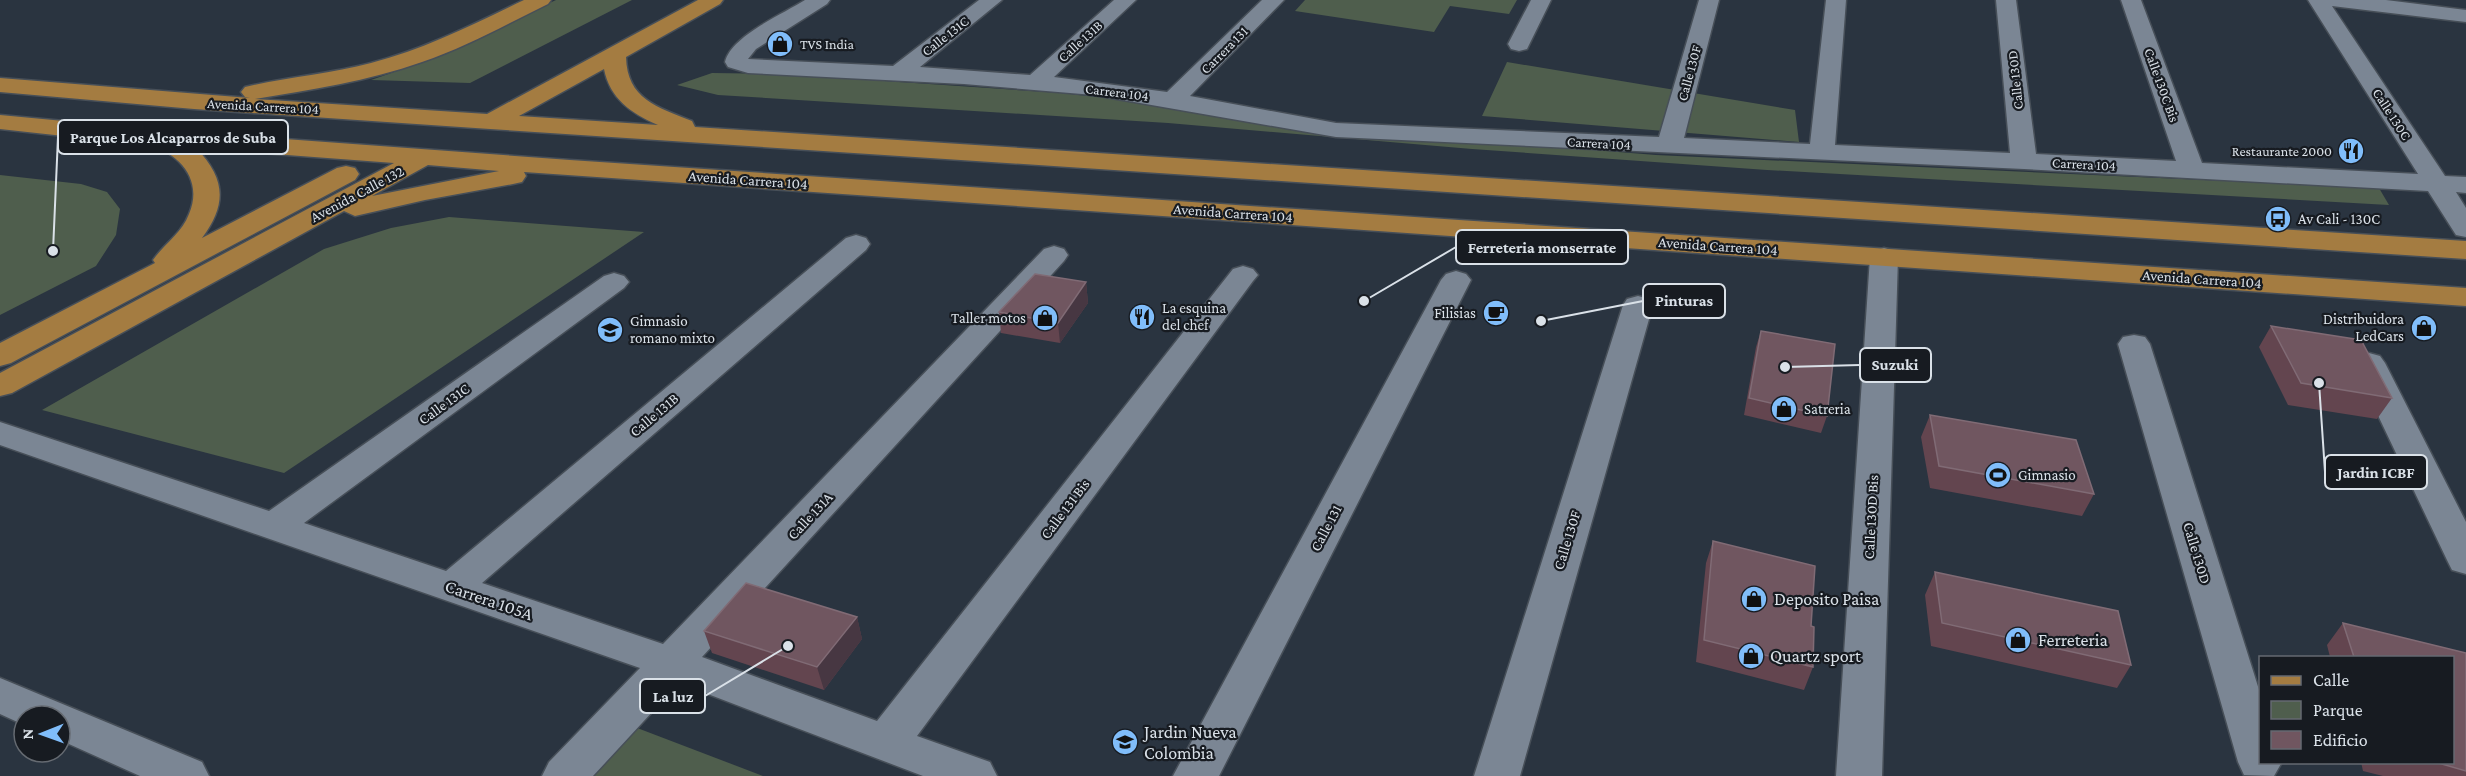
<svg xmlns="http://www.w3.org/2000/svg" width="2466" height="776" font-family="'Crimson Pro',serif">
  <style>
    .green { fill: #4f5e4d }
    .lines { fill: none; stroke-linecap: round; stroke-linejoin: round }
    .minor-casing { stroke: #474f58; stroke-width: 3 }
    .major-casing { stroke: #474f58; stroke-width: 3 }
    .minor { fill: #7b8694; fill-rule: evenodd }
    .major { fill: #a47c41; fill-rule: evenodd }
    .wall { fill: #63454f }
    .shaded-wall { fill: #473742 }
    .building { fill: #705660; stroke: #806b75; stroke-width: 1.5 }
    .labels { text-anchor: middle; dominant-baseline: central; stroke-width: 4.5; stroke-linejoin: round; paint-order: stroke }
    .far-street-label { font-size: 14px; fill: #dae1e8; stroke: #171b21 }
    .far-poi-label { font-size: 14px; fill: #dae1e8; stroke: #171b21; text-anchor: start }
    .street-label { font-size: 15px; fill: #dae1e8; stroke: #171b21 }
    .poi-label { font-size: 15px; fill: #dae1e8; stroke: #171b21; text-anchor: start }
    .near-poi-label { font-size: 18px; fill: #dae1e8; stroke: #171b21; text-anchor: start }
    .near-street-label { font-size: 18px; fill: #dae1e8; stroke: #171b21 }
    .leader { fill: none; stroke: #dae1e8; stroke-width: 2 }
    .callout-dot { fill: #dae1e8; stroke: #171b21; stroke-width: 2 }
    .callout { fill: #171b21; stroke: #dae1e8; stroke-width: 2 }
    .callout-label { font-size: 16px; text-anchor: middle; font-weight: bold; fill: #dae1e8 }
  </style>
  <rect width="100%" height="100%" fill="#2a3440"/>
  <path class="green" d="M556 0H632L470 83 371 80 420 63Z
    M1305 0H1517L1509 14 1450 6 1434 32 1295 11Z
    M1507 62 1795 110 1799 142 1482 116Z
    M712 73 781 74 1061 93 1482 141 1656 155 2379 188 2389 205 1767 170 1472 149 1168 123 718 95 677 85Z
    M0 175 81 184 107 192 120 209 116 235 96 266 0 315Z
    M449 217 644 232 284 473 42 410 324 249 391 228Z
    M632 726 763 776H586Z"/>
  <g class="lines">
    <g class="minor-casing">
      <path id="minor" d="M805 0H830L827 4 756 49 748 59 893 66 979 0H1002L920 67 1030 75 1114 0H1136L1054 77 1167 92 1262 0H1284L1190 96 1336 123 1659 137 1699 0H1719L1684 138 1810 144 1826 0H1846L1835 145 2010 153 1996 0H2016L2036 154 2176 161 2121 0H2141L2202 163 2418 174 2308 0H2386L2466 10V22L2332 6 2445 176 2466 177V193L2456 192 2466 208V237L2456 235 2428 191 2024 169 1336 137 1094 95 964 84 748 73 728 67 725 62C731 36 783 14 805 0Z
        M1531 0H1551L1527 49 1519 51 1511 49 1508 44Z
        M856 235 866 238 870 244 866 250 482 583 663 644 1044 249 1054 246 1064 249 1068 255 1064 261 702 657 877 721 1233 269 1243 266 1253 269 1258 275 1253 281 917 736 990 762 997 776H923L679 683 593 776H542L549 762 640 668 0 445V422L269 511 604 276 614 273 624 276 629 282 624 288 304 523 446 571 846 238Z
        M1884 248 1894 251 1898 257 1882 776H1836L1870 257 1874 251Z
        M1456 271 1466 274 1471 280 1219 776H1173L1441 280 1446 274Z
        M1638 296 1649 299 1653 305 1520 776H1474L1623 305 1627 299Z
        M2134 335 2145 337 2150 344 2260 693V762H2282L2274 776 2244 775 2238 762 2118 344 2123 337Z
        M2369 353 2380 356 2385 363 2466 522V574L2452 570 2447 560 2353 363 2358 356Z
        M0 678 202 762 209 776H140L60 740V716H24V725L0 714Z"/>
    </g>
    <g class="major-casing">
      <path id="major" d="M524 0H551L548 4C507 24 466 47 422 62 368 81 311 90 255 99L487 114 698 0H723L720 4 626 57C627 99 657 107 692 121L695 127 2466 241V259L490 129 194 109 0 92V78L250 98 245 97 241 92 245 87C286 77 330 74 371 63 425 49 474 24 524 0ZM604 69C610 99 631 113 658 125L519 116Z
        M0 115 149 129 570 160 2466 288V306L524 172 526 176 522 182 513 184 425 200 355 216 344 211 12 393 0 396V373L394 163 196 148C226 179 227 204 202 238L337 168 346 166 355 168 359 174 355 180 11 363 0 366V343L155 263 153 260C164 244 182 233 189 214 204 179 178 152 146 144 126 139 103 140 82 138 55 135 27 132 0 129ZM428 165 499 171 372 196Z"/>
    </g>
    <use href="#minor" class="minor"/>
    <use href="#major" class="major"/>
  </g>
  <path class="wall" d="M1086 282 1088 303 1060 343 1001 333 999 312Z
    M2271 326 2392 398 2377 419 2288 405 2259 347Z
    M1761 331 1827 416 1821 433 1744 415 1756 347Z
    M1930 415 2094 494 2082 516 1930 488 1921 437Z
    M1713 541 1811 626 1813 667 1804 690 1696 662 1706 563Z
    M1935 572 2131 665 2117 688 1931 646 1925 595Z
    M857 617 862 639 824 690 712 653 704 631Z
    M2343 623 2466 653V776H2383L2363 771 2361 762H2452V657H2330L2327 645Z"/>
  <path class="shaded-wall" d="M1086 282 1088 303 1060 343 1058 323Z
    M857 617 862 639 824 690 817 667Z"/>
  <path class="building" d="M1035 274 1086 282 1058 323 999 312Z
    M2271 326 2361 340 2392 398 2301 383Z
    M1761 331 1835 344 1827 416 1749 398Z
    M1930 415 2076 440 2094 494 1939 466Z
    M1713 541 1815 566 1811 626 1814 627 1813 667 1704 640Z
    M1935 572 2118 611 2131 665 1942 623Z
    M746 583 857 617 817 667 704 631Z
    M2343 623 2466 653V771L2435 762H2452V657H2354Z"/>
  <defs>
    <g id="shop-disc" transform="scale(1.35)"><circle r="9.5" fill="#80bdfa" stroke="#171b21"/><path d="M-5-2.5h2.3a2.7 3.5 0 0 1 5.4 0H5L5.5 6h-11ZM-1.5-2.5h3a1.5 2.3 0 0 0-3 0Z" fill="#111"/></g>
    <g id="restaurant-disc" transform="scale(1.35)"><circle r="9.5" fill="#80bdfa" stroke="#171b21"/><path d="M-5-6h1v4h1v-4h1v4h1v-4h1v5L-1.5 .5V6h-2V.5L-5-1ZM5-6V6H3V1.5H1.5Q1.5-4 5-6Z" fill="#111"/></g>
    <g id="bus-disc" transform="scale(1.35)"><circle r="9.5" fill="#80bdfa" stroke="#171b21"/><path d="M-5-6H5V4H4V6H2V4H-2V6H-4V4H-5ZM-3.5-4V0h7V-4ZM-3.5 1.2v1.5H-2V1.2ZM2 1.2v1.5H3.5V1.2Z" fill="#111"/></g>
    <g id="cafe-disc" transform="scale(1.35)"><circle r="9.5" fill="#80bdfa" stroke="#171b21"/><path d="M-5.5-4.5H6V0H3Q3 3.5 0 3.5H-2.5Q-5.5 3.5-5.5 0ZM3-3.2v2h1.7v-2ZM-6 4.5H4V6H-6Z" fill="#111"/></g>
    <g id="university-disc" transform="scale(1.35)"><circle r="9.5" fill="#80bdfa" stroke="#171b21"/><path d="M0-5L7-2L0 1L-7-2ZM-4 1L0 2.5L4 1V4Q0 6-4 4Z" fill="#111"/></g>
    <g id="stadium-disc" transform="scale(1.35)"><circle r="9.5" fill="#80bdfa" stroke="#171b21"/><path d="M0-5a6.5 5 0 1 0 0 10a6.5 5 0 1 0 0-10ZM-3.5-1.8h7v3.6h-7Z" fill="#111"/></g>
    <g id="school-disc" transform="scale(1.35)"><circle r="9.5" fill="#80bdfa" stroke="#171b21"/><path d="M0-5L7-2L0 1L-7-2ZM-4 1L0 2.5L4 1V4Q0 6-4 4Z" fill="#111"/></g>
  </defs>
  <g fill-rule="evenodd">
    <use href="#shop-disc" x="780" y="44"/>
    <use href="#restaurant-disc" x="2351" y="151"/>
    <use href="#bus-disc" x="2278" y="219"/>
    <use href="#cafe-disc" x="1496" y="313"/>
    <use href="#restaurant-disc" x="1142" y="317"/>
    <use href="#shop-disc" x="1045" y="318"/>
    <use href="#shop-disc" x="2424" y="328"/>
    <use href="#university-disc" x="610" y="330"/>
    <use href="#shop-disc" x="1784" y="409"/>
    <use href="#stadium-disc" x="1998" y="475"/>
    <use href="#shop-disc" x="1754" y="599"/>
    <use href="#shop-disc" x="2018" y="640"/>
    <use href="#shop-disc" x="1751" y="656"/>
    <use href="#school-disc" x="1125" y="742"/>
  </g>
  <g class="labels">
    <g class="far-street-label">
      <text transform="translate(945 36) rotate(-38)">Calle 131C</text>
      <text transform="translate(1080 41) rotate(-42)">Calle 131B</text>
      <text transform="translate(1224 50) rotate(-45)">Carrera 131</text>
      <text transform="translate(1689 73) rotate(-75)">Calle 130F</text>
      <text transform="translate(2015 80) rotate(-96)">Calle 130D</text>
      <text transform="translate(2162 85) rotate(70)">Calle 130C Bis</text>
      <text transform="translate(1117 92) rotate(7)">Carrera 104</text>
      <text transform="translate(263 106) rotate(3)">Avenida Carrera 104</text>
      <text transform="translate(2392 114) rotate(57)">Calle 130C</text>
      <text transform="translate(1599 143) rotate(3)">Carrera 104</text>
      <text transform="translate(2084 164) rotate(3)">Carrera 104</text>
    </g>
    <g class="far-poi-label">
      <text x="800" y="44">TVS India</text>
      <text x="2332" y="151" text-anchor="end">Restaurante 2000</text>
    </g>
    <g class="street-label">
      <text transform="translate(748 180) rotate(4)">Avenida Carrera 104</text>
      <text transform="translate(357 194) rotate(-28)">Avenida Calle 132</text>
      <text transform="translate(1233 213) rotate(4)">Avenida Carrera 104</text>
      <text transform="translate(1718 246) rotate(4)">Avenida Carrera 104</text>
      <text transform="translate(2202 279) rotate(4)">Avenida Carrera 104</text>
      <text transform="translate(444 404) rotate(-36)">Calle 131C</text>
      <text transform="translate(654 415) rotate(-40)">Calle 131B</text>
      <text transform="translate(1065 509) rotate(-53)">Calle 131 Bis</text>
      <text transform="translate(810 516) rotate(-47)">Calle 131A</text>
      <text transform="translate(1871 517) rotate(-87)">Calle 130D Bis</text>
      <text transform="translate(1326 528) rotate(-62)">Calle 131</text>
      <text transform="translate(1567 540) rotate(-73)">Calle 130F</text>
      <text transform="translate(2197 553) rotate(73)">Calle 130D</text>
    </g>
    <g class="poi-label">
      <text x="2298" y="219">Av Cali - 130C</text>
      <text x="1162" y="308">La esquina<tspan x="1162" dy="17">del chef</tspan></text>
      <text x="1476" y="313" text-anchor="end">Filisias</text>
      <text x="1026" y="318" text-anchor="end">Taller motos</text>
      <text x="2404" y="319" text-anchor="end">Distribuidora<tspan x="2404" dy="17">LedCars</tspan></text>
      <text x="630" y="321">Gimnasio<tspan x="630" dy="17">romano mixto</tspan></text>
      <text x="1804" y="409">Satreria</text>
      <text x="2018" y="475">Gimnasio</text>
    </g>
    <g class="near-poi-label">
      <text x="1774" y="599">Deposito Paisa</text>
      <text x="2038" y="640">Ferreteria</text>
      <text x="1770" y="656">Quartz sport</text>
      <text x="1144" y="732">Jardin Nueva<tspan x="1144" dy="21">Colombia</tspan></text>
    </g>
    <g class="near-street-label">
      <text transform="translate(489 600) rotate(19)">Carrera 105A</text>
    </g>
  </g>
  <path class="leader" d="M53 251L58 137M1364 301L1456 247M1541 321L1643 301M1785 367L1860 365M2319 383L2325 472M788 646L705 696"/>
  <g class="callout-dot">
    <circle cx="53" cy="251" r="6"/>
    <circle cx="1364" cy="301" r="6"/>
    <circle cx="1541" cy="321" r="6"/>
    <circle cx="1785" cy="367" r="6"/>
    <circle cx="2319" cy="383" r="6"/>
    <circle cx="788" cy="646" r="6"/>
  </g>
  <g class="callout">
    <rect x="58" y="120" width="230" height="34" rx="6"/>
    <rect x="1456" y="230" width="172" height="34" rx="6"/>
    <rect x="1643" y="284" width="82" height="34" rx="6"/>
    <rect x="1860" y="348" width="71" height="34" rx="6"/>
    <rect x="2325" y="455" width="102" height="34" rx="6"/>
    <rect x="640" y="679" width="65" height="34" rx="6"/>
  </g>
  <g class="callout-label">
    <text x="173" y="143">Parque Los Alcaparros de Suba</text>
    <text x="1542" y="253">Ferreteria monserrate</text>
    <text x="1684" y="306">Pinturas</text>
    <text x="1895" y="370">Suzuki</text>
    <text x="2376" y="478">Jardin ICBF</text>
    <text x="673" y="702">La luz</text>
  </g>
  <rect x="2259" y="656" width="195" height="108" fill="#171b21" stroke="#656a71" stroke-width="1.5"/>
  <rect x="2271" y="676" width="30" height="9" fill="#a47c41" stroke="#656a71" stroke-width="1.5"/>
  <text x="2313" y="686" font-size="18" fill="#dae1e8">Calle</text>
  <rect x="2271" y="701" width="30" height="18" fill="#4f5e4d" stroke="#656a71" stroke-width="1.5"/>
  <text x="2313" y="716" font-size="18" fill="#dae1e8">Parque</text>
  <rect x="2271" y="731" width="30" height="18" fill="#705660" stroke="#656a71" stroke-width="1.5"/>
  <text x="2313" y="746" font-size="18" fill="#dae1e8">Edificio</text>
  <g transform="translate(42 734) rotate(269)"><circle r="28" fill="#171b21" stroke="#656a71" stroke-width="1.5"/>
  <path d="M0-4.5L10 22L0 15L-10 22Z" fill="#80bdfa"/>
  <text y="-9" font-size="16" font-weight="bold" text-anchor="middle" fill="#dae1e8">N</text>
  </g>
</svg>
